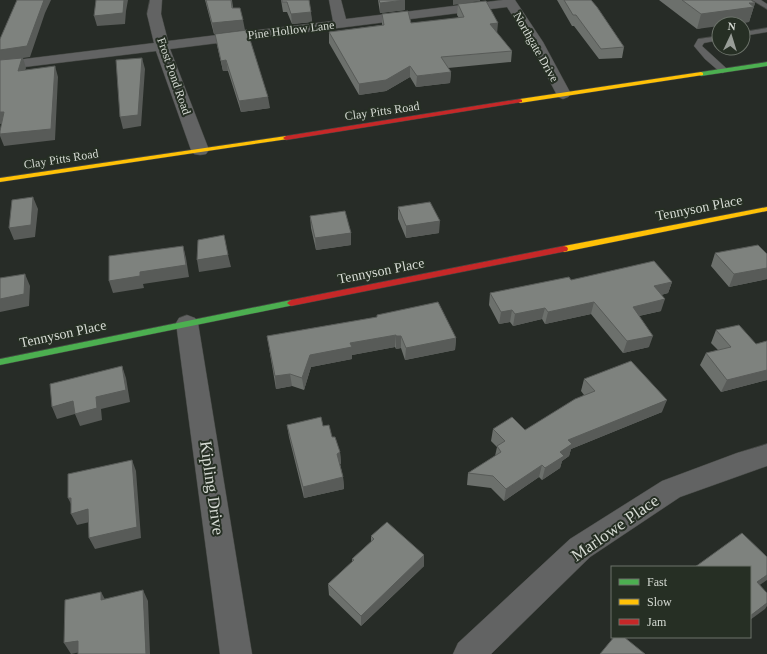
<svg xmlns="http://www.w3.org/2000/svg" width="767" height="654" font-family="Georgia,serif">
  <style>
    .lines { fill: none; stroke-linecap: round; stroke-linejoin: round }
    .lane-casing { stroke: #444743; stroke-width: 1 }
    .street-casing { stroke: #444743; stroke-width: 1 }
    .fast-casing { stroke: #444743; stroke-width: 1 }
    .slow-casing { stroke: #444743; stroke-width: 1 }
    .jam-casing { stroke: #444743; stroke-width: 1 }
    .lane { fill: #626363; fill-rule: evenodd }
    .street { fill: #626363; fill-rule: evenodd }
    .fast { fill: #4caf50; fill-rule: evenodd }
    .slow { fill: #ffc107; fill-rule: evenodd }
    .jam { fill: #c62828; fill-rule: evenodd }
    .wall { fill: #6c706c }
    .shaded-wall { fill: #585b58 }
    .building { fill: #7e827e; stroke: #585b58 }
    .labels { text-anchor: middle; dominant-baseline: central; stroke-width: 4; stroke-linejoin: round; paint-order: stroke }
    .far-street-label { font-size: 12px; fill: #d5dad3; stroke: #262f24 }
    .street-label { font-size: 14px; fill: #d5dad3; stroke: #262f24 }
    .near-street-label { font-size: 17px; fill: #d5dad3; stroke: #262f24 }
  </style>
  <rect width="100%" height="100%" fill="#272c27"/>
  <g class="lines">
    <g class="lane-casing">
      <path id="lane" d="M752 0H761L767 4V9Z
        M767 28V32L743 36V32Z
        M719 36V40L704 43 702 46 726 68 727 70 723 73 720 72 705 59 694 46 698 39Z"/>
    </g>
    <g class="street-casing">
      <path id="street" d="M150 0H162L161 14 168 41 333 21 329 0H341L346 19 503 0H515L543 42 571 94 568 97 563 99 558 97 529 42 507 7 170 49 209 150 206 154 200 155 194 154 191 150 156 51 0 70V62L154 43 147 14Z
        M187 315 195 318 198 323 252 654H220L176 323 179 318Z
        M767 444V466L680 497 590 557 491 654H453L458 643 570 539 662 481 737 453Z"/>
    </g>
    <g class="fast-casing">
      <path id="fast" d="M767 62V66L701 76 698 74 701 72Z
        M291 300 295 303 294 305 0 365V359Z"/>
    </g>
    <g class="slow-casing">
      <path id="slow" d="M701 72 703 73V75L520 103 517 101 520 99Z
        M286 136 289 138 288 139 0 182V178Z
        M767 207V211L564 252 560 249 564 246Z"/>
    </g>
    <g class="jam-casing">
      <path id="jam" d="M520 99 522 100V102L286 140 283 138 286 136Z
        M564 246 567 247 568 249 567 251 291 306 287 303 291 300Z"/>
    </g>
    <use href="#lane" class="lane"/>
    <use href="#street" class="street"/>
    <use href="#fast" class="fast"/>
    <use href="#slow" class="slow"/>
    <use href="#jam" class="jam"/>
  </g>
  <path class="wall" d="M205 0H232L233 8 214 34Z
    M281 0H309L312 22 292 24 287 12H283Z
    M378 0H405V10L380 13Z
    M557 0H591L624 47 622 58 599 59 574 26H572Z
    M659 0H751L755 3 749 22 733 24H719L697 29Z
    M458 4 497 33 512 51 511 62 448 68 451 72 450 83 416 87 410 77 386 91 359 95 329 43V32L382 25V14L411 23 459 18 457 15Z
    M215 34 270 108 241 112 228 71H223L217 45Z
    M398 207 439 233 406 238 398 219Z
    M310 216 351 245 316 250 311 228Z
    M715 253 767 254V279L729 287 711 266Z
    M672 282 668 293 661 295V311L639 316 649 347 623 353 591 314 545 324 542 319 513 326 510 322 499 324 489 305 490 293Z
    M377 315 456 338 455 350 405 360 401 348 396 349 395 347 352 355V359L311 367 304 390 292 386 276 389 267 336 377 317Z
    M716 330 756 344 767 341V380L721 392 700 365 706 353 718 350 711 343Z
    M584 379 662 412 571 449 569 456 562 461 560 468 542 480 539 477 504 501 491 488 467 485 468 473 495 456 497 447 491 441 493 429 525 430 584 395 581 391Z
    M287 425 323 426 332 437 340 452 341 464H340L343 477 344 489 304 498 289 437Z
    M371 536 424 555V566L361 626 329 595 328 584 352 562V559L371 542Z"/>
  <path class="shaded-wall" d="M44 0H51L45 13 30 57 23 58 26 68 21 82 0 61V50Z
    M124 0H128L126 11 125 24 97 26 94 16Z
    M405 0V10L380 13V3Z
    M453 0H480V1L453 5Z
    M749 3H755L749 22 733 24H719V26L697 29 701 14Z
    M311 12 312 22 292 24 291 14Z
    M243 20 245 30 214 34 212 23Z
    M498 23 497 34 490 24Z
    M142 58 145 69 141 126 123 129 120 117Z
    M226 60 228 71H223L221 61Z
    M55 66 58 77 55 140 4 146 0 136V134Z
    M410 66V77L386 91 359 95V84Z
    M451 72 450 83 416 87 417 76Z
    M268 97 270 108 241 112 239 101Z
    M0 112H4L8 123 0 124Z
    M33 197 38 209 35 237 14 240 9 228Z
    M440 221 439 233 406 238V226Z
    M351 233V245L316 250 315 238Z
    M183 246 186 258 189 277 143 284 144 288 113 293 109 281 140 272Z
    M228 255 231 267 199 272 197 260Z
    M767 268V279L729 287 734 274Z
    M25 274 30 286 29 306 0 312V299Z
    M672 282 668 293 650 298 654 286Z
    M665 299 661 311 629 318 633 307Z
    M594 302 591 314 545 324 548 312Z
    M545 308 542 319 513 326 515 314Z
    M512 310 510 322 499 324 501 312Z
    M396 335 395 347 352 355V359L311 367 304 390 302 378 310 355 350 343Z
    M396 336H401V348L396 349Z
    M653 336 649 347 623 353 627 341Z
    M456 338 455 350 405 360 406 348Z
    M122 366 126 378 130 402 101 409 102 420 80 426 75 414 57 419 52 407 73 401 96 397Z
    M767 370V380L721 392 727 380Z
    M290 374 292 386 276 389 275 376Z
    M667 400 662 412 571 449 569 456 562 461 560 468 542 480 545 468 568 440Z
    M340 452 341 464 338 465 337 454Z
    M132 460 136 471 141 538 95 549 89 538Z
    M542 465 539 477 504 501 506 489Z
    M343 477 344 489 304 498 303 487Z
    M68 498H71L74 510Z
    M88 509 94 521 77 525 71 514Z
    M424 555V566L361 626V616Z
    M767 575V580L750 592 757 582Z
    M143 590 148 601 150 654H146Z
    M101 592 107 603 101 600Z
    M767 603V606L765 609 750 620V616Z
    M78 641 85 651 71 654 64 643Z"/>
  <path class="building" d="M17 0H44L27 46 0 50V39Z
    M96 0H124L123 13 94 16Z
    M206 0H231L232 8H240L243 20 212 23Z
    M282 0H309L311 12 291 14 287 2H282Z
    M379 0H405L380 3Z
    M564 0H591L597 7 624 47 601 49 576 15H573Z
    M682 0H751L755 3H749L754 7 701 14Z
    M486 1 498 23 490 24 512 51 441 57 451 72 417 76 410 66 386 80 359 84 329 32 384 25 382 14 408 11 411 23 464 17 458 4Z
    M247 30 268 97 239 101 226 60 221 61 215 34Z
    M22 58 18 71 55 66 51 129 0 134V131L4 112H0V60Z
    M142 58 138 115 120 117 116 60Z
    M33 197 31 225 9 228 12 200Z
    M430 202 440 221 406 226 398 207Z
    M345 211 351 233 315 238 310 216Z
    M224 235 228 255 197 260 198 240Z
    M758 245 767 254V268L734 274 715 253Z
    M183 246 186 265 140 272V276L109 281V256Z
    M654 261 672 282 654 286 665 299 633 307 653 336 627 341 594 302 548 312 545 308 515 314 512 310 501 312 490 293 569 277 571 280Z
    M25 274 24 294 0 299V278Z
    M438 302 456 338 406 348 401 336H396V335L350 343 352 347 310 355 302 378 290 374 275 376 267 336 377 317V315Z
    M739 325 756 344 767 341V370L727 380 706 353 731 347 716 330Z
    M631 361 667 400 568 440 572 444 560 452 564 456 545 468 542 465 506 489 493 476 468 473 501 452 497 446 505 441 493 429 512 417 525 430 575 399 595 391 584 379Z
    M122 366 126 390 96 397 97 408 75 414 73 401 52 407 50 384Z
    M321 417 323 426 329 425 332 437H335L340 452 337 454 343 477 303 487 287 425Z
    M132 460 137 527 89 538 88 509 71 514V498H68V474Z
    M387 522 424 555 361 616 328 584 354 560 352 559 374 539 371 536Z
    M742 533 767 557V575L757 582 767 593V603L750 616V567H695Z
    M143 590 146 654H78V641L64 643 65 600 101 592V600Z
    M614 637H624L645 654H600Z"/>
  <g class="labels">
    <g class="far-street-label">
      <text transform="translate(291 30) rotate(-7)">Pine Hollow Lane</text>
      <text transform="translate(536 47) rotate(60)">Northgate Drive</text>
      <text transform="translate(174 76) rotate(71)">Frost Pond Road</text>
      <text transform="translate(382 111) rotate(-8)">Clay Pitts Road</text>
      <text transform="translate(61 159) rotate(-9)">Clay Pitts Road</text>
    </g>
    <g class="street-label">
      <text transform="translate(699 208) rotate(-11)">Tennyson Place</text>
      <text transform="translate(381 271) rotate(-11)">Tennyson Place</text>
      <text transform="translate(63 334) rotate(-12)">Tennyson Place</text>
    </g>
    <g class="near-street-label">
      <text transform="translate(212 488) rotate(82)">Kipling Drive</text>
      <text transform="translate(615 528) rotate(-35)">Marlowe Place</text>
    </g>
  </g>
  <rect x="611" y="566" width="140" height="72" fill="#262f24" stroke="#6c736a"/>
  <rect x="619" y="579" width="20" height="6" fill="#4caf50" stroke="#6c736a"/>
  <text x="647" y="586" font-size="12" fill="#d5dad3">Fast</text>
  <rect x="619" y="599" width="20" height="6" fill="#ffc107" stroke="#6c736a"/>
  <text x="647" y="606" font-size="12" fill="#d5dad3">Slow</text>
  <rect x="619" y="619" width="20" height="6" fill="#c62828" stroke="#6c736a"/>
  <text x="647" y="626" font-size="12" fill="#d5dad3">Jam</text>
  <g transform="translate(731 36) rotate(4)"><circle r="19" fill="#262f24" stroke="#6c736a"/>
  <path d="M0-3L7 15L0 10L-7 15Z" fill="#989d97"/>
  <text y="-6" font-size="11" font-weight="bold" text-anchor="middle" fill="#d5dad3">N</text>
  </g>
</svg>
